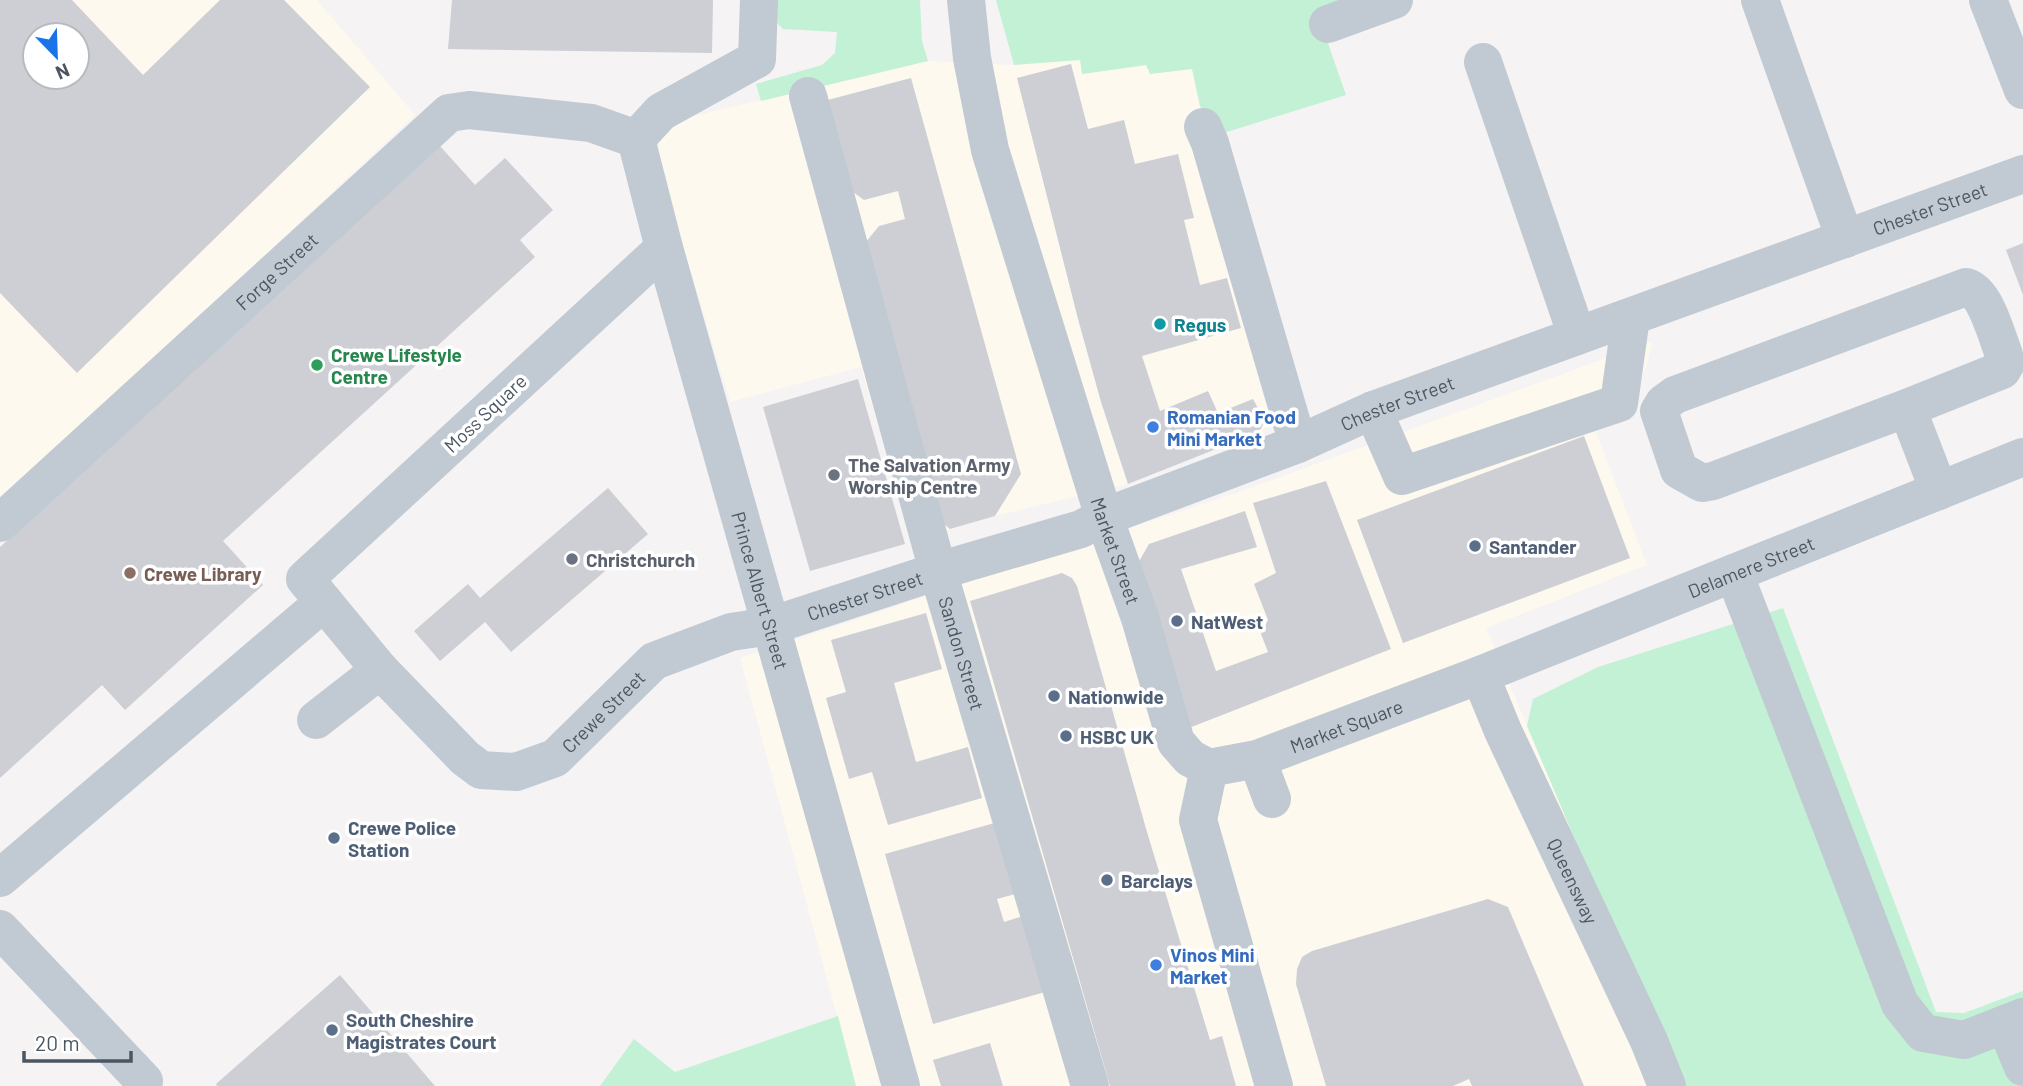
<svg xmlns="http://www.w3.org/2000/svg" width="2023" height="1086" font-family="Barlow,sans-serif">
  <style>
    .commercial { fill: #fdf9ef; fill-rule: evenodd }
    .green { fill: #c3f1d5 }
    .building { fill: #cdcfd5; fill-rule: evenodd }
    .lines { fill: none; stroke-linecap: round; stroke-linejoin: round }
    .minor { stroke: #c1cad2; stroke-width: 38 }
    .culture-dot { fill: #0f9aa8; stroke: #fff; stroke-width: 2.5 }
    .leisure-dot { fill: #2e9e5b; stroke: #fff; stroke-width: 2.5 }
    .shop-dot { fill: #3f7fe0; stroke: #fff; stroke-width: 2.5 }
    .worship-dot { fill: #6b7280; stroke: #fff; stroke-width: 2.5 }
    .service-dot { fill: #5c6f8a; stroke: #fff; stroke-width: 2.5 }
    .education-dot { fill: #8d6e63; stroke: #fff; stroke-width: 2.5 }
    .labels { text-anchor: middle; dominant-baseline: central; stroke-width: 7; stroke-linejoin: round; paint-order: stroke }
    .street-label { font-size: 19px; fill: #4a5661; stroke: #fff }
    .culture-label { font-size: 19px; font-weight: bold; fill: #0d838f; stroke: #fff; text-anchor: start }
    .leisure-label { font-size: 19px; font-weight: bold; fill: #27864d; stroke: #fff; text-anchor: start }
    .shop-label { font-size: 19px; font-weight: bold; fill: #366cbe; stroke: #fff; text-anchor: start }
    .worship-label { font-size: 19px; font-weight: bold; fill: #5b616d; stroke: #fff; text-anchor: start }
    .service-label { font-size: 19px; font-weight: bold; fill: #4e5e75; stroke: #fff; text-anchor: start }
    .education-label { font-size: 19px; font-weight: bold; fill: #785e54; stroke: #fff; text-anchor: start }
  </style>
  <rect width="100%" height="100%" fill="#f5f3f3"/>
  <path class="commercial" d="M0 0H317L415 115 138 373 0 498ZM35 35H77V77H35Z
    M1080 60 1083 74 1147 65 1150 74 1192 69 1200 106 1214 136 1303 407 1259 432 1128 484 995 516 950 529 913 543 861 367 730 402 658 162 659 124 928 61 1014 65Z
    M1653 341 1646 367 1629 406 1596 432 1647 565 1486 628 1679 1086H856L740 658 1242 491Z"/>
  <path class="green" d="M773 0H920L922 41 928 61 761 101 756 84 822 65 835 53 837 32 783 29 773 19Z
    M996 0H1344L1317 12 1346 95 1214 136 1200 106 1192 69 1150 74 1146 65 1082 74 1080 60 1014 65Z
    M1783 608 1936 1012 1964 1013 2023 991V1086H1679L1527 726 1533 699 1598 667Z
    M838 1016 856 1086H600L634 1039 675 1072Z"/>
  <path class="building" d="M0 0H72L143 75 220 0H284L370 87 77 373 0 293ZM35 35H77V77H35Z
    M452 0H713L712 53 448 49Z
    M1071 64 1088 129 1124 120 1135 164 1178 154 1194 218 1184 220 1200 285 1227 278 1241 328 1142 356 1160 411 1208 391 1218 413 1253 399 1265 421 1259 432 1128 484 1101 402 1078 319 1017 78Z
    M911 78 1021 474 995 516 950 529 933 515 860 249 879 226 905 219 898 191 864 200 842 184 820 102Z
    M440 146 475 185 505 158 553 210 520 240 535 257 223 541 263 585 125 710 102 685 0 778V547Z
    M2023 243V295L2006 250Z
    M858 379 905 544 810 571 763 407Z
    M1584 436 1630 558 1403 643 1357 520Z
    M1326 481 1391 649 1189 728 1138 563 1149 544 1245 511 1257 547 1181 569 1216 671 1268 652 1261 634 1268 620 1254 584 1276 573 1253 503Z
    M608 488 648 534 511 652 485 622 440 661 414 631 468 584 480 598Z
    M1062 573 1072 578 1077 586 1147 832 1210 1040 1222 1036 1236 1086H1110L970 601Z
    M926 613 942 669 894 683 916 762 968 747 982 798 888 825 872 772 849 779 826 698 846 692 831 640Z
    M998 822 1019 893 997 899 1004 922 1023 916 1045 992 933 1024 885 854Z
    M1488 899 1508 907 1584 1086H1472L1469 1079 1453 1086H1326L1296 984 1297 969 1302 957 1312 951Z
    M340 975 435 1086H217L216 1084Z
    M990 1043 1003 1086H941L933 1060Z"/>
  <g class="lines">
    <g class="minor">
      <path id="s1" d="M966 0 972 58 990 150 1104 517 1140 618 1176 742 1190 758 1209 768"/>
      <path d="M1760 0 1845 239"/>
      <path d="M1988 0 2023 90"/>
      <path d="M1328 24 1394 0"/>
      <path d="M1483 62 1577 336"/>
      <path id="s2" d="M808 96 938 571 1090 1086"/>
      <path d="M1203 127 1210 143 1298 444"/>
      <path d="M636 139 661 112 757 59 759 0"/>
      <path id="s3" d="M664 248 305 579 380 670 465 758 481 770 516 772 555 758 654 661 731 632 770 626 938 571 1081 529 1104 517 1298 444 1373 410 2023 174"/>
      <path d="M1966 287C1986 292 1997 337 2004 355L2006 363 2002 370 1907 408 1713 481 1702 483 1679 470 1659 411 1664 403 1675 395Z"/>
      <path d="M1907 408 1939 491"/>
      <path d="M1373 410 1402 476 1619 403 1631 317"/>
      <path id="s4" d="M0 523 449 113 469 110 591 123 636 139 664 248 901 1086"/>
      <path d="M1734 573 1900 1004 1923 1033 1964 1040 2023 1017"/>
      <path id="s5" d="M1480 675 1503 731 1649 1041 1667 1086"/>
      <path d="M316 720 380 670"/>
      <path d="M1257 759 1272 799"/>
      <path id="s6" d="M1209 768 1257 759 1480 675 2023 457"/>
      <path d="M1209 768 1198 820 1274 1086"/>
      <path d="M0 878 324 602"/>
      <path d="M0 929 144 1081"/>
      <path d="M2005 1024 2023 1067"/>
    </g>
  </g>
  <circle class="culture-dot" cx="1160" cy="324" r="7"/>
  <circle class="leisure-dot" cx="317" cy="365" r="7"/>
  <g class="shop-dot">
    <circle cx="1153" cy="427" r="7"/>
    <circle cx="1156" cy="965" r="7"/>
  </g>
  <g class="worship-dot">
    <circle cx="834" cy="475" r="7"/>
    <circle cx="572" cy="559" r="7"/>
  </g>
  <g class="service-dot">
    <circle cx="1475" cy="546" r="7"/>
    <circle cx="1177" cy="621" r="7"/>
    <circle cx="1054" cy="696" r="7"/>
    <circle cx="1066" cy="736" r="7"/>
    <circle cx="334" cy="838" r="7"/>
    <circle cx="1107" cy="880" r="7"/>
    <circle cx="332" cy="1030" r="7"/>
  </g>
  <circle class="education-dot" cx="130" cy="573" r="7"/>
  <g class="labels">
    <g class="street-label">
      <text stroke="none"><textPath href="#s3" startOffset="2319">Chester Street</textPath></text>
      <text stroke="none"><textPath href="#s4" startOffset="374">Forge Street</textPath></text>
      <text stroke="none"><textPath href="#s3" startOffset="1752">Chester Street</textPath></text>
      <text transform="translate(485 413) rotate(-43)">Moss Square</text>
      <text stroke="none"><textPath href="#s1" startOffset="572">Market Street</textPath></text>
      <text stroke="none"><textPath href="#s6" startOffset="579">Delamere Street</textPath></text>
      <text stroke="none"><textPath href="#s4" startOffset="1267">Prince Albert Street</textPath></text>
      <text stroke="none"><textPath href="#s3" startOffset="1185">Chester Street</textPath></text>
      <text stroke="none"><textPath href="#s2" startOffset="578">Sandon Street</textPath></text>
      <text stroke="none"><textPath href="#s3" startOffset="892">Crewe Street</textPath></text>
      <text stroke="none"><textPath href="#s6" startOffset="144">Market Square</textPath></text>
      <text stroke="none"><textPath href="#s5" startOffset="226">Queensway</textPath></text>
    </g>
    <g class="culture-label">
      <text x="1174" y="324">Regus</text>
    </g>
    <g class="leisure-label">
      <text x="331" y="354">Crewe Lifestyle<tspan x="331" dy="22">Centre</tspan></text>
    </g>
    <g class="shop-label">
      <text x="1167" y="416">Romanian Food<tspan x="1167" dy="22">Mini Market</tspan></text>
      <text x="1170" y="954">Vinos Mini<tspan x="1170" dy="22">Market</tspan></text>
    </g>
    <g class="worship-label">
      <text x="848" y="464">The Salvation Army<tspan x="848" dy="22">Worship Centre</tspan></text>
      <text x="586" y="559">Christchurch</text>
    </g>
    <g class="service-label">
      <text x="1489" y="546">Santander</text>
      <text x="1191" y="621">NatWest</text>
      <text x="1068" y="696">Nationwide</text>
      <text x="1080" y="736">HSBC UK</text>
      <text x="348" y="827">Crewe Police<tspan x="348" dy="22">Station</tspan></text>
      <text x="1121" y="880">Barclays</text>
      <text x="346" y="1019">South Cheshire<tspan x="346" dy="22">Magistrates Court</tspan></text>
    </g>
    <g class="education-label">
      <text x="144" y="573">Crewe Library</text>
    </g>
  </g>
  <g transform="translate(56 56) rotate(157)"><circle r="33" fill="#ffffff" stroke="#b7bbc0" stroke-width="2"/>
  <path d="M0-5L12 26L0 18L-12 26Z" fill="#1a73e8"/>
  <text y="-10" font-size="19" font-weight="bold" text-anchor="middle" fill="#4a5661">N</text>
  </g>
  <path d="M24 1051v10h107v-10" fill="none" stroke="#4a5661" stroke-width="3.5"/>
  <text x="35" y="1051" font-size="21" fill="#4a5661" stroke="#ffffff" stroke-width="5" paint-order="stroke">20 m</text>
</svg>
